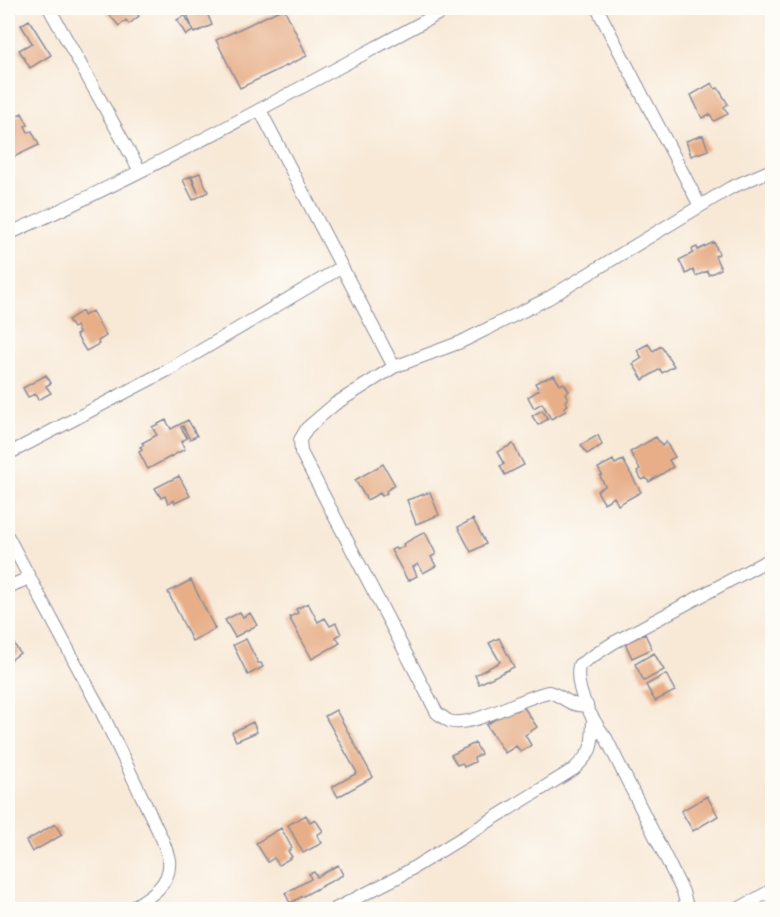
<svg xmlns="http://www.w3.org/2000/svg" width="780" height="917" font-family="'Balsamiq Sans',sans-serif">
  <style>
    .building { fill: #e7ae88 }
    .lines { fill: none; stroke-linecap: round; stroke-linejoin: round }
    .minor-casing { stroke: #8a8c9a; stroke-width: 14 }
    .minor { stroke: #fff; stroke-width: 12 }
  </style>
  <rect width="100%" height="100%" fill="#fdfcf7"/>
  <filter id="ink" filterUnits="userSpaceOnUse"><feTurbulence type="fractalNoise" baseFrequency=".0167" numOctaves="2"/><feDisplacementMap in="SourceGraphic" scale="12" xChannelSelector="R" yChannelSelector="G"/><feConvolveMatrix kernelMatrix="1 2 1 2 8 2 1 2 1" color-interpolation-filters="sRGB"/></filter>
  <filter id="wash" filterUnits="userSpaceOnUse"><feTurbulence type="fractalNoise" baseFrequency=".008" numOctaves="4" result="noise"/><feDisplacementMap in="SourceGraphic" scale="24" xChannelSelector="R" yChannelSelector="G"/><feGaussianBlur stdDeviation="1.35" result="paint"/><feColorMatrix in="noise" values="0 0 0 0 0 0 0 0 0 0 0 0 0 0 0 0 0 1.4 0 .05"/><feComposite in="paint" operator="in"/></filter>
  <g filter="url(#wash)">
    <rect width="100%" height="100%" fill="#f8e9d7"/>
    <g id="blocks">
      <path class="building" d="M106 8H133L139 16 129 24 126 20 119 26 107 12 108 10Z
        M284 8 307 56 240 88 216 40Z
        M199 9 201 15 207 13 212 25 194 33 187 14Z
        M185 15 193 31 186 35 177 20Z
        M29 20 51 55 30 68 19 50 32 43 21 25Z
        M712 83 715 89 718 88 728 104 724 107 728 114 714 121 710 114 702 118 691 95Z
        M22 113 28 125 25 126 28 132 32 131 39 145 14 157 8 144V126L12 124 10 119Z
        M703 135 708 150 691 156 686 141Z
        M200 173 208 192 193 200 183 180 190 176 198 193 192 176Z
        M714 242 719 254 715 256 721 269 709 275 707 271 696 276 693 270 686 274 679 260 693 253 692 249 697 247 698 250Z
        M82 311 84 316 92 311 106 336 98 341 99 344 86 351 76 335 79 333 76 326 73 328 68 320Z
        M648 344 653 351 661 346 674 366 662 373 660 369 643 380 633 364 642 358 637 350Z
        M46 375 51 383 46 386 51 393 38 400 35 394 28 397 23 388Z
        M554 375 560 385 564 383 569 391 565 393 568 399 565 401 568 405 564 407 566 411 551 419 542 403 534 408 528 397 539 390 535 383Z
        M542 410 548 419 538 425 532 416Z
        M166 420 171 429 188 420 197 436 190 439 183 426 181 427 187 438 181 442 185 449 148 469 139 452 142 450 140 447 144 445 142 443 157 435 152 427Z
        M598 435 602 445 587 454 581 445Z
        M656 437 662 446 666 442 675 457 669 460 673 467 649 482 646 478 642 480 637 471 640 469 630 452Z
        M513 444 524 465 505 475 500 466 504 464 497 452Z
        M613 460 615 464 623 460 641 492 618 505 614 497 604 503 597 491 605 486 600 476 602 475 598 468Z
        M383 464 395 485 386 491 387 493 382 496 380 493 367 500 355 480Z
        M179 476 190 496 175 503 174 500 168 503 165 496 161 498 155 488Z
        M430 492 439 515 416 524 407 500Z
        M473 519 486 544 471 552 458 527Z
        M425 532 436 554 431 557 436 566 423 573 418 564 413 567 417 576 408 581 391 550 395 548 397 550 404 546 403 544Z
        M191 580 215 629 192 641 168 592Z
        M308 603 318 622 325 618 330 626 336 623 341 634 336 637 340 643 312 659 289 617 298 613 296 609Z
        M240 612 243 617 250 613 257 625 235 637 225 620Z
        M645 634 652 649 632 658 625 643Z
        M8 635 20 653 8 662Z
        M499 638 514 667 479 684 475 675 500 662 489 643Z
        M246 639 258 663H261L263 667 248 675 233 645Z
        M654 653 664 670 644 681 635 664Z
        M666 674 675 691 655 701 646 685Z
        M523 706 537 727 525 735 531 745 521 752 516 746 505 753 486 725 514 707 516 711Z
        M336 710 373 777 338 797 332 787 357 773 325 716Z
        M253 722 257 732 236 741 232 732Z
        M475 743 481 754 474 758 475 762 464 767 462 763 457 765 451 755Z
        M707 796 718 816 693 831 681 811Z
        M306 815 310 822 315 819 323 831 317 835 322 843 303 853 288 825Z
        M55 824 62 835 32 852 26 841Z
        M281 828 292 848 288 851 292 857 279 865 274 858 268 862 256 843Z
        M338 865 343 875 290 903 285 893 311 879 309 874 314 872 317 877Z"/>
    </g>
  </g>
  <g filter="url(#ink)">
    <use href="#blocks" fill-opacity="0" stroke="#8a8c9a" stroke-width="1.5"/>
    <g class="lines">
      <g class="minor-casing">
        <path id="minor" d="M49 8 140 171
          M597 8 700 206
          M260 110 394 367
          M8 234C159 167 303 86 449 8
          M8 454 168 370 342 267
          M8 537 101 711 163 841C165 847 168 854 169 860 172 886 146 899 128 910
          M8 587 29 578
          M587 705C571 708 564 696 549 692 524 696 471 729 449 721 445 719 440 715 437 713L301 452 300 440 307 428 335 404 394 367 461 342 547 299 730 188 767 172H772
          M333 910 400 876 574 769C594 750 592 747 593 720
          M688 910 683 892 606 738C592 719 574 690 579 665L613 643 772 558
          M736 910 772 890"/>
      </g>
      <use href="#minor" class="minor"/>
    </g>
  </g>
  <rect width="780" height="917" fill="none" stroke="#fdfcf7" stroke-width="30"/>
</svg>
